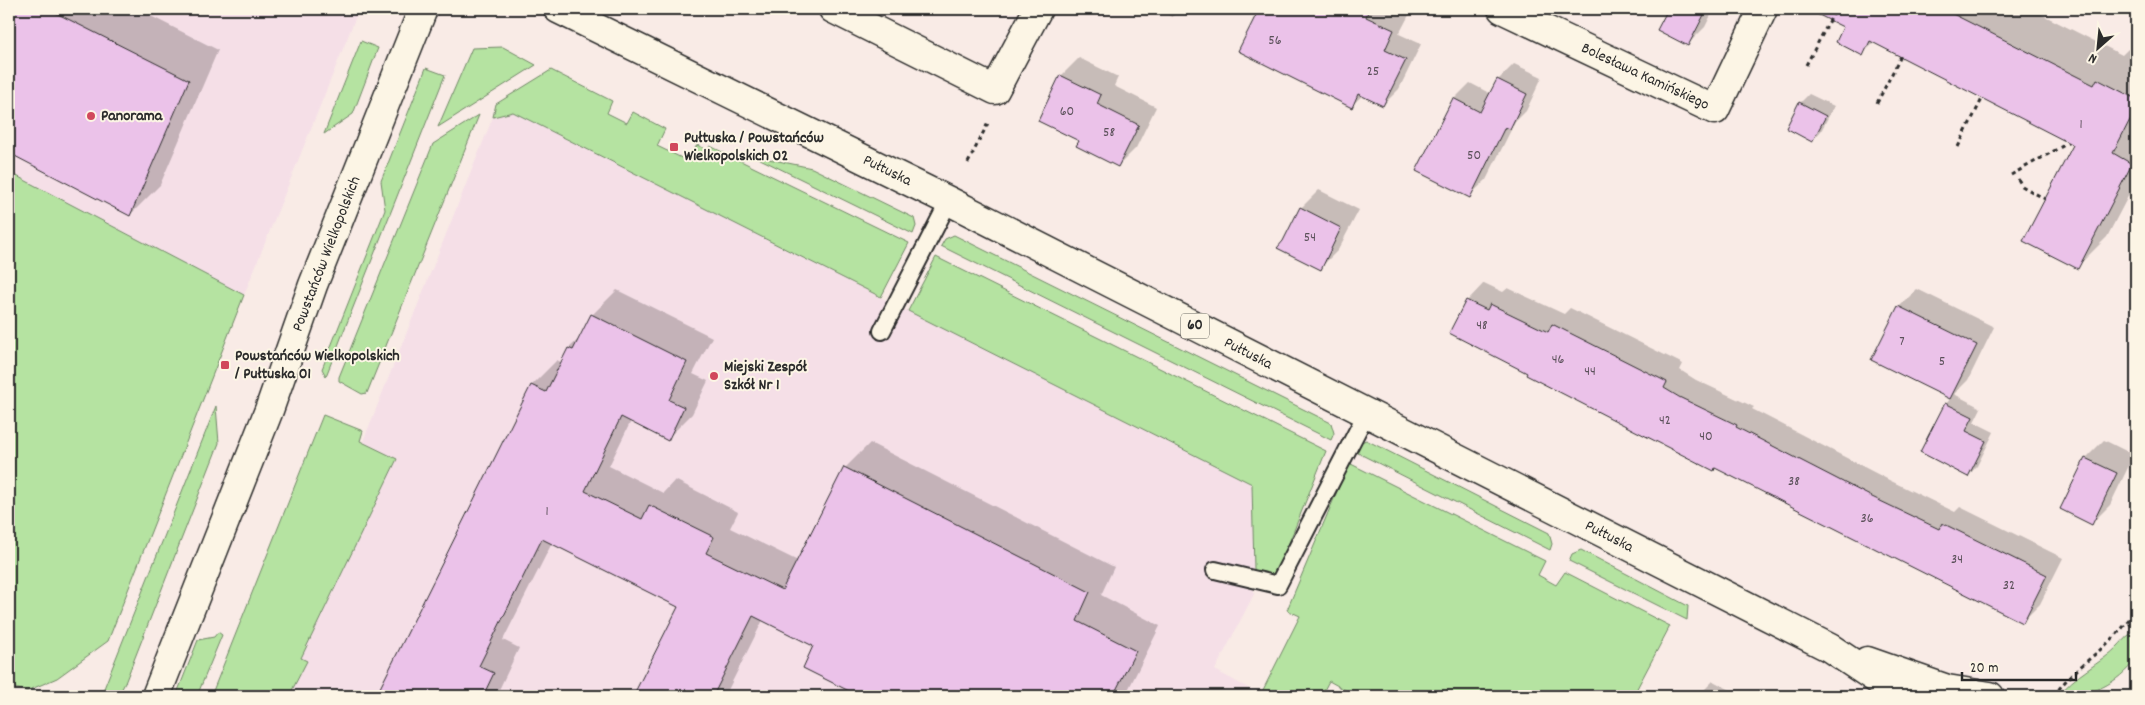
<svg xmlns="http://www.w3.org/2000/svg" width="2145" height="705" font-family="Dekko,sans-serif">
  <style>
    .built { fill: #f5dfe7 }
    .green { fill: #b5e3a1; stroke: #708766 }
    .shadow { fill: #0003 }
    .building { fill: #ebc2e9; stroke: #2b2b2b }
    .lines { fill: none; stroke-linecap: round; stroke-linejoin: round }
    .service-casing { stroke: #2b2b2b; stroke-width: 20 }
    .minor-casing { stroke: #2b2b2b; stroke-width: 31 }
    .primary-casing { stroke: #2b2b2b; stroke-width: 31 }
    .path { stroke: #2b2b2b; stroke-width: 3; stroke-dasharray: 4 4; stroke-linecap: butt }
    .service { stroke: #fcf5e5; stroke-width: 16 }
    .minor { stroke: #fcf5e5; stroke-width: 28 }
    .primary { stroke: #fcf5e5; stroke-width: 28 }
    .poi-dot { fill: #d1495b; stroke: #fcf5e5; stroke-width: 2 }
    .labels { text-anchor: middle; dominant-baseline: central; stroke-width: 4; stroke-linejoin: round; paint-order: stroke }
    .number-label { font-size: 14px; fill: #5b515a }
    .shield { fill: #fcf5e5; stroke: #6a6863; stroke-width: 1 }
    .shield-label { font-size: 15px; font-weight: bold; fill: #2b2b2b }
    .street-label { font-size: 16px; fill: #2b2b2b; stroke: #fcf5e5 }
    .poi-label { font-size: 16px; font-weight: bold; fill: #2b2b2b; stroke: #fcf5e5; text-anchor: start }
  </style>
  <rect width="100%" height="100%" fill="#f9ebe6"/>
  <filter id="ink" filterUnits="userSpaceOnUse"><feTurbulence type="fractalNoise" baseFrequency=".02" numOctaves="2"/><feDisplacementMap in="SourceGraphic" scale="10" xChannelSelector="R" yChannelSelector="G"/><feConvolveMatrix kernelMatrix="1 2 1 2 8 2 1 2 1" color-interpolation-filters="sRGB"/></filter>
  <g filter="url(#ink)">
    <path class="built" d="M9 9H359L244 295 9 172Z
      M513 112 1252 484 1254 594 1215 670 1261 695 1260 696H261L493 117Z"/>
    <path class="green" d="M361 41 378 48 353 114 324 134Z
      M503 47 536 65 438 127 472 48Z
      M426 68 445 75 326 376 322 369 385 210 381 181Z
      M551 70 612 101 607 113 627 123 633 112 665 129 657 146 688 161 697 145 708 150 710 146 909 243 881 297 513 112 493 117 496 104Z
      M479 115 367 393 362 394 339 381V377L433 144Z
      M754 156 812 168 914 218 916 226 913 234Z
      M9 172 244 295 108 641 57 678 27 691 9 687Z
      M954 235 1331 423 1334 433 1331 440 941 246 945 239Z
      M936 257 1326 451 1276 575 1254 570 1252 484 908 311Z
      M216 406 219 443 125 683 118 696H101Z
      M323 415 363 431 360 441 397 459 301 658 307 661 289 696H211Z
      M1366 440 1549 533 1552 544 1550 550 1354 451 1357 444Z
      M1349 463 1545 561 1538 575 1556 585 1565 572 1670 626 1633 696H1356L1329 681 1321 696H1260L1300 616 1287 610Z
      M1581 550 1688 606 1687 620 1569 561 1572 554Z
      M218 632 222 635 197 696H176L198 640 214 637Z
      M2136 633V659C2117 684 2091 697 2059 696 2073 675 2101 664 2118 646 2124 640 2128 633 2136 633Z"/>
    <path class="shadow" d="M9 9H137L218 50 160 185 130 215 9 152Z
      M1157 9H1180L1172 17Z
      M1260 9H1315L1340 21 1345 9H1397L1409 15 1399 34 1421 44 1399 89 1383 105 1363 95 1351 106 1240 51Z
      M1669 9H1714L1705 27 1688 44 1659 30Z
      M1854 9H2031L2122 55 2128 49 2136 54V181L2107 237 2077 267 2074 144 1875 42 1862 54 1837 41Z
      M1079 58 1118 77 1114 86 1156 107 1136 148 1118 166 1081 140 1061 76Z
      M1514 64 1542 77 1526 111 1515 122 1486 180 1469 196 1454 99 1470 83 1491 94 1498 80Z
      M1809 94 1834 106 1821 131 1812 141 1800 103Z
      M1319 190 1359 210 1338 250 1320 268 1284 242 1301 208Z
      M1484 283 1503 292 1508 288 1564 314 1570 308 1683 364 1680 370 1696 380 1754 407 1752 409 1889 480 1955 512 1960 507 2063 558 2040 604 2023 621 1592 407 1467 301Z
      M1917 289 1994 327 1968 380 1954 394 1981 408 1974 422 1994 432 1977 466 1968 476 1946 404 1951 398 1873 360 1899 307Z
      M617 290 712 337 693 374 708 381 692 414 667 439 631 421 609 466 663 493 675 480 738 512 730 528 798 561 845 468 870 443 1114 567 1101 595 1160 626 1125 696H862L804 667 815 646 763 620 725 696H635L679 606 552 543 503 640 519 648 496 696H377L532 385 557 360 562 363 569 348 582 336 592 315Z
      M2104 440 2134 455 2110 505 2092 523 2061 508 2086 458Z
      M1713 681 1742 696H1698Z"/>
    <path class="building" d="M9 9H48L189 80 130 216 9 153Z
      M1259 9H1369L1366 17 1394 30 1385 50 1406 60 1383 106 1358 94 1352 108 1238 51Z
      M1668 9H1707L1688 46 1657 30Z
      M1807 9H1943L2094 85 2097 79 2136 99V108L2113 153 2132 164 2078 269 2023 241 2073 145 1870 41 1863 56 1836 42 1843 27Z
      M1060 75 1101 95 1097 104 1139 125 1118 167 1076 146 1079 141 1038 121Z
      M1497 79 1527 94 1510 129 1505 127 1470 198 1416 171 1453 98 1480 112Z
      M1799 102 1826 116 1812 142 1786 128Z
      M1300 207 1341 228 1321 270 1277 248 1283 241Z
      M1466 300 1487 310 1490 304 1548 332 1552 324 1667 382 1664 388 1679 397 1737 425 1736 427 1872 497 1939 529 1942 523 2047 575 2023 623 1715 468 1714 471 1526 375 1527 373 1449 333Z
      M1898 306 1977 345 1950 399 1871 360Z
      M591 314 687 362 669 400 684 407 668 441 621 417 585 491 642 519 649 505 714 537 706 553 782 590 844 467 1090 592 1077 621 1136 651 1113 696H859L803 668 813 646 753 616 713 696H633L678 607 542 539 479 666 494 673 483 696H376L531 385 546 392 568 348 573 350Z
      M1945 403 1973 417 1966 431 1986 441 1968 477 1920 452Z
      M2085 458 2117 473 2092 525 2060 509Z"/>
    <g class="lines">
      <g class="service-casing">
        <path id="service" d="M882 331 949 201
          M1215 570 1278 585 1366 414"/>
      </g>
      <g class="minor-casing">
        <path id="minor" d="M833 9 995 90 1038 9
          M1502 9 1715 110 1763 9
          M156 696 269 410 313 285 423 9"/>
      </g>
      <g class="primary-casing">
        <path id="primary" d="M558 9 949 201 1830 648 1902 696
          M1867 661 1947 689 1990 696"/>
      </g>
      <path class="path" d="M1806 65 1836 9
        M1877 103 1901 56
        M1958 147 1982 99
        M968 163 989 121
        M2011 175 2068 143
        M2018 179 2022 186 2045 199
        M2129 623 2136 628
        M2054 696C2076 662 2119 644 2136 607"/>
      <use href="#service" class="service"/>
      <use href="#minor" class="minor"/>
      <use href="#primary" class="primary"/>
    </g>
  </g>
  <g class="poi-dot">
    <circle cx="91" cy="116" r="5"/>
    <rect x="669" y="142" width="10" height="10" rx="2.5"/>
    <rect x="220" y="360" width="10" height="10" rx="2.5"/>
    <circle cx="714" cy="376" r="5"/>
  </g>
  <g class="labels">
    <g class="number-label">
      <text x="1275" y="41">56</text>
      <text x="1373" y="72">25</text>
      <text x="1067" y="112">60</text>
      <text x="2081" y="125">1</text>
      <text x="1109" y="133">58</text>
      <text x="1474" y="156">50</text>
      <text x="1310" y="238">54</text>
      <text x="1482" y="326">48</text>
      <text x="1902" y="342">7</text>
      <text x="1558" y="360">46</text>
      <text x="1942" y="362">5</text>
      <text x="1590" y="372">44</text>
      <text x="1665" y="421">42</text>
      <text x="1706" y="437">40</text>
      <text x="1794" y="482">38</text>
      <text x="547" y="512">1</text>
      <text x="1867" y="519">36</text>
      <text x="1957" y="560">34</text>
      <text x="2009" y="586">32</text>
    </g>
    <rect class="shield" x="1181" y="313.5" width="28" height="25" rx="4"/>
    <g class="shield-label">
      <text x="1195" y="326">60</text>
    </g>
    <g class="street-label">
      <text transform="translate(1645 77) rotate(25)">Bolesława Kamińskiego</text>
      <text transform="translate(887 171) rotate(26)">Pułtuska</text>
      <text transform="translate(327 254) rotate(-69)">Powstańców Wielkopolskich</text>
      <text transform="translate(1248 354) rotate(27)">Pułtuska</text>
      <text transform="translate(1609 537) rotate(27)">Pułtuska</text>
    </g>
    <g class="poi-label">
      <text x="101" y="116">Panorama</text>
      <text x="684" y="138">Pułtuska / Powstańców<tspan x="684" dy="18">Wielkopolskich 02</tspan></text>
      <text x="235" y="356">Powstańców Wielkopolskich<tspan x="235" dy="18">/ Pułtuska 01</tspan></text>
      <text x="724" y="367">Miejski Zespół<tspan x="724" dy="18">Szkół Nr 1</tspan></text>
    </g>
  </g>
  <rect width="2145" height="705" fill="none" stroke="#fcf5e5" stroke-width="30"/>
  <rect x="15" y="15" width="2115" height="675" fill="none" stroke="#2b2b2b" stroke-width="2" filter="url(#ink)"/>
  <g transform="translate(2098 48) rotate(207)" stroke="#fcf5e5" stroke-width="4" paint-order="stroke">
  <path d="M0-4L9 19L0 12L-9 19Z" fill="#2b2b2b"/>
  <text y="-8" font-size="14" font-weight="bold" text-anchor="middle" fill="#2b2b2b">N</text>
  </g>
  <path d="M1962 672v8h114v-8" fill="none" stroke="#2b2b2b" stroke-width="2.5"/>
  <text x="1970" y="672" font-size="15" fill="#2b2b2b" stroke="#fcf5e5" stroke-width="4" paint-order="stroke">20 m</text>
</svg>
